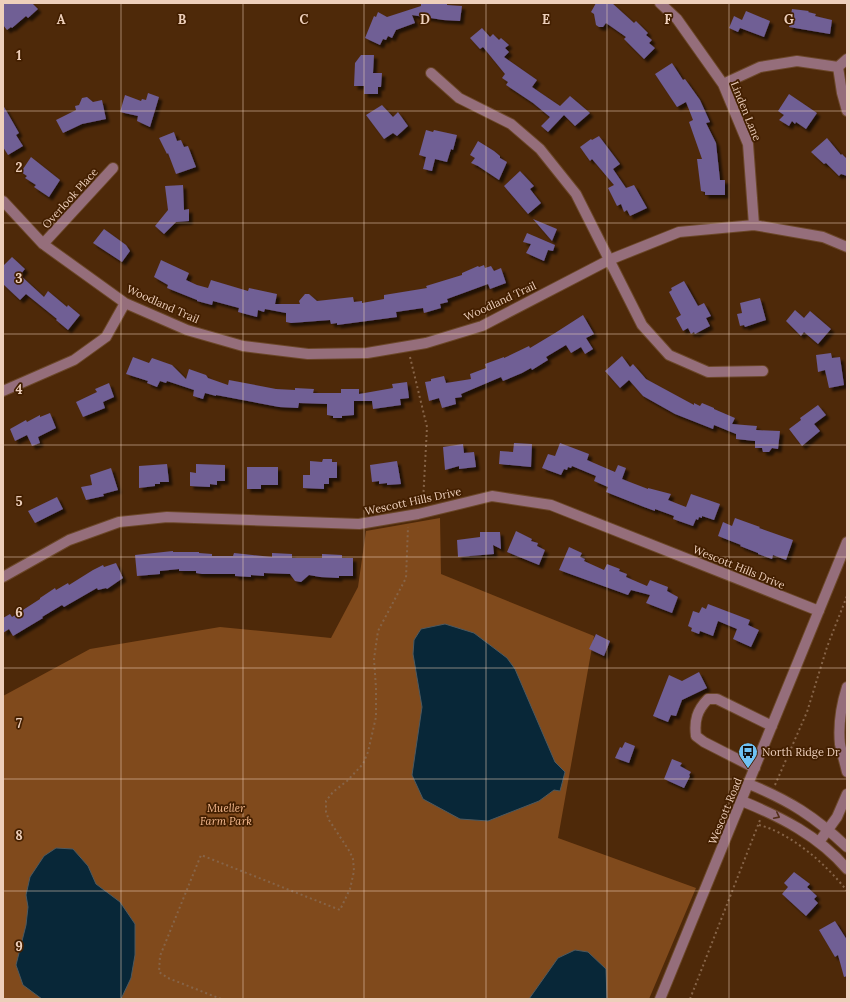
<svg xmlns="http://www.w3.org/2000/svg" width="850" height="1002" font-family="Lora,serif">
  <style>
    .green { fill: #804a1c }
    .water { fill: #082738; stroke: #4d595f }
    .building { fill: #6f5e95; filter: url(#shadow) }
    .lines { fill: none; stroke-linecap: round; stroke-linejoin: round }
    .minor-casing { stroke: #6b4729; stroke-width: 12 }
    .path { stroke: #866448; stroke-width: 2; stroke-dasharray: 2 3; stroke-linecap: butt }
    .minor { stroke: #956e7b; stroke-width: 10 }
    .oneway { stroke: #532f19 }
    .grid { fill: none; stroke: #edcfbb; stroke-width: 1; stroke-opacity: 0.55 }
    .labels { text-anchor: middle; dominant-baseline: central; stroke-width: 3.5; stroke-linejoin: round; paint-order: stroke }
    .street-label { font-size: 11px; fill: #edcfbb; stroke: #431f00 }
    .poi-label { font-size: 11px; fill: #edcfbb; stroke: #431f00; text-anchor: start }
    .park-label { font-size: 11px; font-style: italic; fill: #f6ba8f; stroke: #431f00 }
    .grid-label { font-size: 13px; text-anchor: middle; font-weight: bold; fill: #edcfbb; stroke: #431f00; stroke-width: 3.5; stroke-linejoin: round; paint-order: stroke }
  </style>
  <defs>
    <filter id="shadow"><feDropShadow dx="3.5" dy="3.5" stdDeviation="1" flood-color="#0009"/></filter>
  </defs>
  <rect width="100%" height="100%" fill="#4e2909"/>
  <path class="green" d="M440 518 441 574 594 636 558 838 696 888 649 999H3V696L90 649 220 627 331 638 358 587 366 531Z"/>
  <path class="water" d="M445 624 474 633 507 658 515 669 555 762 565 772 560 791 554 790 539 801 488 821 460 819 423 799 412 775 422 707 413 654 414 640 421 629Z
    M56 848 73 849 88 866 96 884 120 902 135 924V955L131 978 121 999H42L23 985 16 965 26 925 28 907 26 895 30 877 44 856Z
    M575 950 588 952 606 969 607 999H529L558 958Z"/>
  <path class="building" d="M3 3H32L38 9 28 18 26 16 12 28 11 27 7 30 3 25Z
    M421 3H447V5L462 6 460 21 443 20 412 15 415 23 396 30 392 38 388 36 386 40 383 39 380 45 365 38 374 16 376 17 378 12 387 17 421 6Z
    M596 3H612L634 23 636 21 648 33 646 35 652 40 649 43 655 48 644 59 624 39 626 37 606 23 603 27H599L596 25 594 14 591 12Z
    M792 9 809 11 808 12 816 14 815 16 832 20 830 34 789 27Z
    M746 11 770 21 764 37 740 28 738 32 729 28 734 16 742 20Z
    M482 28 490 37 493 34 499 40 501 38 509 45 505 48 509 52 504 57 537 80 532 87 560 106 570 96 590 113 575 126 564 115 548 132 541 126 550 117 533 103 506 85 508 82 502 78 505 74 483 47 480 49 470 38Z
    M361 55H374L373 73H382L381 87H378V94H364V86H354L355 63Z
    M672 63 683 80 685 79 700 100 710 122 706 123 716 143 720 180H725V195H705V192L701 191 697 159H702L689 122 693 120 686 102 677 107 655 74Z
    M148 93 159 97 150 127 137 121 138 116 120 112 125 95 141 101 142 99 146 100Z
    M789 94 817 113 806 129 796 122 795 124 792 121 789 126 779 120 784 115 778 111Z
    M87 97 93 102 102 100 106 119 82 124 63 133 56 120 76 110 75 106 79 105 82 98Z
    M3 105 19 133 16 135 23 146 8 155 3 147Z
    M382 105 393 117 398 112 408 126 397 136 393 133 384 139 366 115Z
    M426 130 433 132 434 130 457 135 453 150 451 149 447 162 435 159 432 171 423 169 426 157 419 155Z
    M174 132 177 141 181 140 184 147 188 146 196 167 176 174 168 153 167 154 159 138Z
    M599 136 620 164 613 169 626 188 634 185 647 208 630 216 627 210 624 212 621 204 617 206 608 188 614 185 592 159 590 161 580 147 591 139 592 140Z
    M827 138 841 155 842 154 847 159V176L841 174 839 176 826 163 824 164 811 152Z
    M478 141 494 151 500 156V158L507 162 499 180 478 166 471 163 475 158 470 155Z
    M31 157 60 180 49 197 34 187 36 185 25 178 27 176 21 172Z
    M520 171 534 186 530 189 541 203 528 214 504 186Z
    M183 185 184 210 189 209V221L176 222 164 234 155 226 168 210 165 186Z
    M533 219 557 229 552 241Z
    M104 229 126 245 130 251 122 262 93 243Z
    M527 233 555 245 553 251 548 250 544 261 526 253 531 244 523 242Z
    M12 257 25 269 20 275 44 297 48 291 67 307 68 305 80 315 68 330 56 320 57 319 26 294 20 300 3 284V266Z
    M161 260 189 273 186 280 197 285 208 288 211 280 248 291 249 288 277 294 275 304H300L299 301 305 294H309L317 301 353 297 354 302 362 301V303L384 299V295L427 288 426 286 462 275V273L478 266 479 267 484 265 485 268 491 266 494 271 501 268 506 283 490 289 488 284 458 295 447 299 448 302 440 304 441 308 424 313 423 308 396 312 397 317 337 325V323L331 324 330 320 291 323 286 322V313L265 309 264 312 258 310 257 317 238 312 239 308 213 301 212 305 197 301V300L167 288 168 285 154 277Z
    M684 281 698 306 704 303 711 316 706 318 710 326 695 334 694 332 691 334 688 328 683 331 676 318 681 315 669 292 672 290 671 288Z
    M760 298 766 320 745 327 744 325 740 326 737 314 742 313 740 303Z
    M795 310 804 318 810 311 831 329 818 344 804 332 801 336 786 321Z
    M583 315 594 334 586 338 593 349 585 354 581 347 571 353 566 345 546 357 548 360 532 370 531 368 522 373 503 381 501 377 461 394 462 397 455 398 456 404 442 408 439 398 429 401 425 382 431 381V379L444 376 446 383 471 379 470 374 486 368 485 364 504 357V358L529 346 530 348 555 333Z
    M831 353 832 358 840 357 844 385 829 388 825 370 818 372 816 355Z
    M622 356 630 367 633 364 646 379 694 405V403L700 406 702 403 714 408V409L735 418 732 424 757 426 756 430 780 431 778 449 772 448 769 452H763L762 448H755V441L736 439V434L714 425 713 429 675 414 643 396 629 380 620 388 605 371Z
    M133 357 149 363 152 358 172 365 186 379 189 369 206 375 208 378 228 385 229 380 276 389 295 390V388L314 389 313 393H341V389H359V394L393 388 392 384 407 382 409 398 400 399 401 405 373 409 372 401H354V415L342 416V418H333V416L327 415V404L299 403 298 408 279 407 216 395V396L205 393 203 399 193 396 194 390 167 381 166 383 160 381 157 387 147 383 148 381 126 374Z
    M109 383 114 397 103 402 105 408 83 417 76 402 97 392 95 389Z
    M818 405 826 415 814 424 820 431 802 446 789 429 801 420 800 418Z
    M50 413 56 428 38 437 40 443 32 446 27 435 15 441 10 429 26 420 27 422 40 415V417Z
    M514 443 532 444 531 467 499 464 500 451 513 452Z
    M560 443 589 454 587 460 615 472 618 465 626 468 622 479 648 489V488L671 494 668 500 686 507 691 494 720 504 714 520 702 516V518L699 517 698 520 696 519 693 526 673 519 674 516 655 509V511L644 507 606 492 608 487 594 481 596 476 572 466 571 468 568 467 567 470 564 469 561 475 542 468 548 454 555 456Z
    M463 444 464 453 474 452 476 467 459 469V466L445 470 443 447Z
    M323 459H332V462H337V478H329V484H324V489L303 488V475H310V461L322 462Z
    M397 461 401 484 387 485V483L379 484V481L372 482 370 465Z
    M167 464 169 482H160V484H155V486L139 488V466Z
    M196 464 225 465V481H217V485L210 484V487L190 486V472L196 473Z
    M247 467H278V485H261V489H247Z
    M111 468 118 490 103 494 104 496 86 500 81 487 92 485 90 475Z
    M57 497 63 509 35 523 28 511Z
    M735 518 760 527 759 528 793 540 786 560 773 555 772 559 758 554V553L740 546 741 545 718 536 723 522 732 526Z
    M516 531 532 539 531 541 538 543 537 546 545 550 539 565 507 552Z
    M480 532H500L501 549 493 545 494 554 458 557 457 540 480 537Z
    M569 547 582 553 580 557 585 559 584 561 604 570 607 564 620 569 619 571 627 574 626 577 647 586 650 580 668 587 667 591 678 597 672 613 646 603 650 595 631 590 628 595 559 570Z
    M173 551V552H199V553L212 554V556H233L234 553 272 557V553L292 554V558H322V554L342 555V558H353V576H339V578L320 577 309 575 301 582 295 581 290 574 264 573V576L251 575V577L235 576V574H202L196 573V571H179V569L160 571V574L137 576 135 555Z
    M116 563 123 578 107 589 106 588 98 590 97 588 64 607 62 605 42 617 43 618 13 636 9 629 3 633V618L10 614 12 617 40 599V598L55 588 56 590 68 583 69 585 93 570 103 565 104 567Z
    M708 604 750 620 748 625 759 630 751 647 733 639 737 629 718 621 713 636 700 631 699 634 691 631 692 628 688 626 693 611 699 613 702 607 706 609Z
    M596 634 610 641 604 656 589 649Z
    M699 672 707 688 682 700 676 716 671 715 668 722 653 716 669 675 682 681Z
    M625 742 635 746 629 763 615 758 620 747 622 748Z
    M672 759 682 763 680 766 691 772 689 775 690 776 684 788 664 779Z
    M794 872 810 884 807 887 817 896 814 899 818 903 806 916 782 894 788 887 784 883Z
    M835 921 847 940V976L844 977 838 955 835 957 819 930Z"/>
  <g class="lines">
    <g class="minor-casing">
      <path id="minor" d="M660 3 677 19 723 84 748 144 754 225
        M838 67 842 93 847 111
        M838 67 847 59
        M431 73 459 98 511 124 540 149 576 194 642 325 669 355 708 372 763 371
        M723 84 760 67 797 61 838 67
        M3 201 43 244 125 303 187 330 243 346 308 354 367 353 426 343 482 326 609 260 679 232 754 225 823 237 847 247
        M43 244 113 168
        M3 391 74 360 106 337 125 303
        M3 577 69 540 119 522 167 517 359 524 418 514 492 496 551 505 819 611
        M847 687C841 706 838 724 840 744 842 754 845 763 847 772
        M755 768 704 742 696 736C694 721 697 710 708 699H717L772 726
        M749 784C790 801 814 816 847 847
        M742 801C781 817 819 836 847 869
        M819 842 837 817 847 794
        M660 999 847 542"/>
    </g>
    <path class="path" d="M410 357 427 427 423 502
      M775 785 807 712 827 647 847 596
      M759 825C791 833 827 865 847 891
      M221 999 168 978 159 972 160 956 201 855 340 910 350 889 354 871 353 859 350 852 329 820 326 812V801L333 792 347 781 363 764 368 752 376 717V688L374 659 378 631 406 578 408 527
      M690 999 760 820"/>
    <use href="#minor" class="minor"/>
  </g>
  <defs><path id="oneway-chevron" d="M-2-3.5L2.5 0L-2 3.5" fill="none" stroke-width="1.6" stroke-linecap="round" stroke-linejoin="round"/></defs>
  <use class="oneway" href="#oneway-chevron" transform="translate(777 816) rotate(27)"/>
  <path class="grid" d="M121 3V999M243 3V999M364 3V999M486 3V999M607 3V999M729 3V999M3 111H847M3 223H847M3 334H847M3 445H847M3 557H847M3 668H847M3 779H847M3 891H847"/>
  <defs>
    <g id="bus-pin" transform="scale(1)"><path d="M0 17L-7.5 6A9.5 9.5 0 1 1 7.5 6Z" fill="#6fc2f4" stroke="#431f00"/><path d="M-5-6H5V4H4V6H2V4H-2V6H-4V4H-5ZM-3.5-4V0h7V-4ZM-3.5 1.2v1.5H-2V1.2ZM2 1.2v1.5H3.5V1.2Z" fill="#111"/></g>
  </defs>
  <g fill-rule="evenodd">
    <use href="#bus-pin" x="748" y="752"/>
  </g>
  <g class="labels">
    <g class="street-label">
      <text transform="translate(746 111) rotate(68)">Linden Lane</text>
      <text transform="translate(70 198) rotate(-48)">Overlook Place</text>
      <text transform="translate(500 301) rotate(-25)">Woodland Trail</text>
      <text transform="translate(163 304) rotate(24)">Woodland Trail</text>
      <text transform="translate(413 501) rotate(-12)">Wescott Hills Drive</text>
      <text transform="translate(739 567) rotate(22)">Wescott Hills Drive</text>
      <text transform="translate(725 811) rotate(-68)">Wescott Road</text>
    </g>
    <g class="poi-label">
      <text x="762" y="752">North Ridge Dr</text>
    </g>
    <g class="park-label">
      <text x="226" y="808">Mueller<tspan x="226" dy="13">Farm Park</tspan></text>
    </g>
  </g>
  <g class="grid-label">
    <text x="61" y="24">A</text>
    <text x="182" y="24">B</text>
    <text x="304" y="24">C</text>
    <text x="425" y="24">D</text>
    <text x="546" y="24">E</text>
    <text x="668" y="24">F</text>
    <text x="789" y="24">G</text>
    <text x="19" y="60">1</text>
    <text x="19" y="172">2</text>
    <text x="19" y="283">3</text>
    <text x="19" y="394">4</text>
    <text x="19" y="506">5</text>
    <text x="19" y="617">6</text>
    <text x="19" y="728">7</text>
    <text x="19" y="840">8</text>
    <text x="19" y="951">9</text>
  </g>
  <rect width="850" height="1002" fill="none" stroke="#edcfbb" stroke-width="8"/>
</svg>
